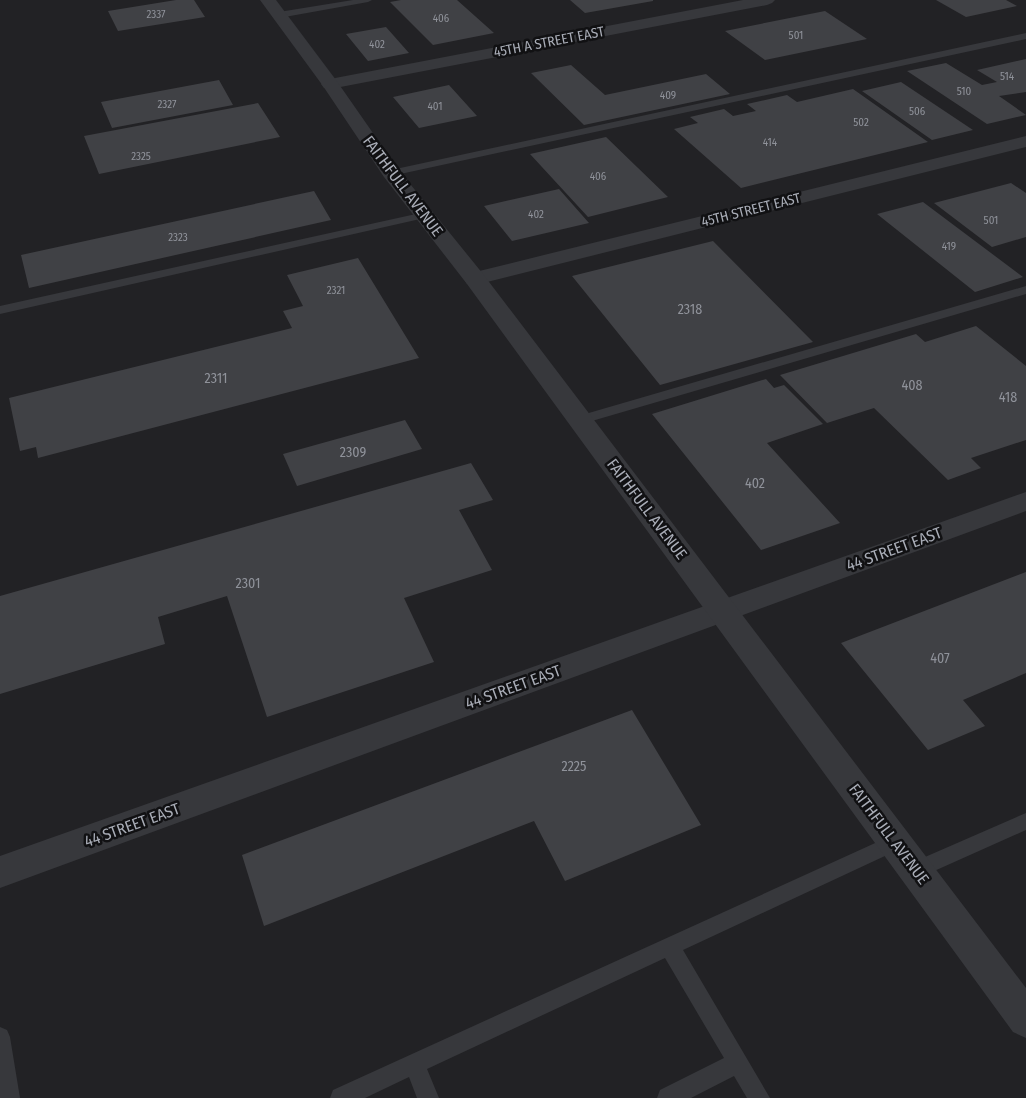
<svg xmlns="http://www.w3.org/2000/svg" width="1026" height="1098" font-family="'Fira Sans Condensed',sans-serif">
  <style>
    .built { fill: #222225 }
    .building { fill: #404145 }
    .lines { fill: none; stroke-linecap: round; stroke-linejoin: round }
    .service { fill: #37383c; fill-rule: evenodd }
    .minor { fill: #37383c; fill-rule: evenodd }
    .tertiary { fill: #37383c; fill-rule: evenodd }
    .labels { text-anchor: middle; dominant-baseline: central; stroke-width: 5; stroke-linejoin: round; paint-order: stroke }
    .far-number-label { font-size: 11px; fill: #8f929a }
    .far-street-label { font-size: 14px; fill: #a9adb7; stroke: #111113 }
    .number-label { font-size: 14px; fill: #8f929a }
    .street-label { font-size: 16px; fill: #a9adb7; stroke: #111113 }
  </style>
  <rect width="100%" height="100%" fill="#161618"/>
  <path class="built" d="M0 0H1026V1098H7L0 1043Z"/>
  <path class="building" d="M176 0H194L205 17 118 31 108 11Z
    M401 0H457L494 33 433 45 390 2Z
    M570 0H653V1L585 13Z
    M936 0H1006L1017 6 966 17Z
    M825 11 867 39 765 60 725 31Z
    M386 27 409 53 368 61 346 34Z
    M1026 59V92L999 96 1026 115 987 124 907 71 946 63 982 85 997 82 977 70Z
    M571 65 605 95 706 74 730 94 584 125 531 73Z
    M219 80 233 105 112 128 101 102Z
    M901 82 973 130 932 140 862 91Z
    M449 85 477 116 419 128 393 97Z
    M853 89 928 142 741 188 674 129 698 123 690 117 724 109 733 116 756 111 747 104 787 95 797 102Z
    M258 103 280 137 99 174 84 136Z
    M606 137 668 197 588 217 530 154Z
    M1011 183 1026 193V237L992 247 934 203Z
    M559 189 589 223 512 241 484 206Z
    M314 191 331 220 29 288 21 255Z
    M923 202 1023 277 975 292 877 214Z
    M713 241 813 342 660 385 572 276Z
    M358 258 419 358 38 458 36 447 20 451 9 398 292 328 283 311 303 306 287 275Z
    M976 326 1026 366V440L971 458 981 468 948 480 874 408 827 423 780 375 916 334 925 342Z
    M766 379 774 388 784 385 823 424 767 443 840 523 761 550 652 414Z
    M405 420 422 449 297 486 283 454Z
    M471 463 493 500 459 510 492 570 404 598 434 662 267 717 227 596 158 617 165 644 0 694V596Z
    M1026 572V673L963 700 985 726 928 750 841 643Z
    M632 710 701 825 565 881 534 821 264 926 242 855Z"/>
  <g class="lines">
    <path class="service" d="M353 0H372L368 2 279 18 275 15 279 12Z
      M1026 33V39L391 176 386 173 391 170Z
      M425 212 430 215 429 217 0 314V306Z
      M1026 286V294L585 423H575L573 420 575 417Z
      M1026 813V830L923 876 916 879 909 876 907 870 909 864Z
      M895 834 902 836 904 842 902 848 683 950 770 1098H747L734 1076 691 1098H657L660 1090 724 1058 665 958 427 1069 439 1098H417L409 1077 365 1098H330L333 1090Z
      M0 1027 7 1030 10 1037 20 1098H0Z"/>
    <path class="minor" d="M743 0H775L772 3 767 5 330 89 324 88 321 84 324 80 330 79Z
      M1026 136V147L475 285 467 284 464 279 467 274Z
      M1026 492V511L0 888V856Z"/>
    <path class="tertiary" d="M260 0H276L336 80 398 169 483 274 1026 988V1038L1013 1032 467 284 384 177 323 86Z"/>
  </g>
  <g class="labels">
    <g class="far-number-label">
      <text x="156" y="14">2337</text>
      <text x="441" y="18">406</text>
      <text x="796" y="35">501</text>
      <text x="377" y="44">402</text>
      <text x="1007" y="76">514</text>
      <text x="964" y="91">510</text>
      <text x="668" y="95">409</text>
      <text x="167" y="104">2327</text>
      <text x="435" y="106">401</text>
      <text x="917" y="111">506</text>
      <text x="861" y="122">502</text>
      <text x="770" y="142">414</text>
      <text x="141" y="156">2325</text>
      <text x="598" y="176">406</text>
      <text x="536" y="214">402</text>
      <text x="991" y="220">501</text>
      <text x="178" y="237">2323</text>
      <text x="949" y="246">419</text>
      <text x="336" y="290">2321</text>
    </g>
    <g class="far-street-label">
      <text transform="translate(549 42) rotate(-11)">45TH A STREET EAST</text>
      <text transform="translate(751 210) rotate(-14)">45TH STREET EAST</text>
    </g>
    <g class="number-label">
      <text x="690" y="309">2318</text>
      <text x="216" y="378">2311</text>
      <text x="912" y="385">408</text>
      <text x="1008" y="397">418</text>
      <text x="353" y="452">2309</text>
      <text x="755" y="483">402</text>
      <text x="248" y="583">2301</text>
      <text x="940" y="658">407</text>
      <text x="574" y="766">2225</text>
    </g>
    <g class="street-label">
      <text transform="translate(403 186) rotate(53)">FAITHFULL AVENUE</text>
      <text transform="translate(647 509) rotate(53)">FAITHFULL AVENUE</text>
      <text transform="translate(894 549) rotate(-20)">44 STREET EAST</text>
      <text transform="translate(513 687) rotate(-20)">44 STREET EAST</text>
      <text transform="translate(132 825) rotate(-20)">44 STREET EAST</text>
      <text transform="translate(889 834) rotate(53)">FAITHFULL AVENUE</text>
    </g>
  </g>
</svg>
